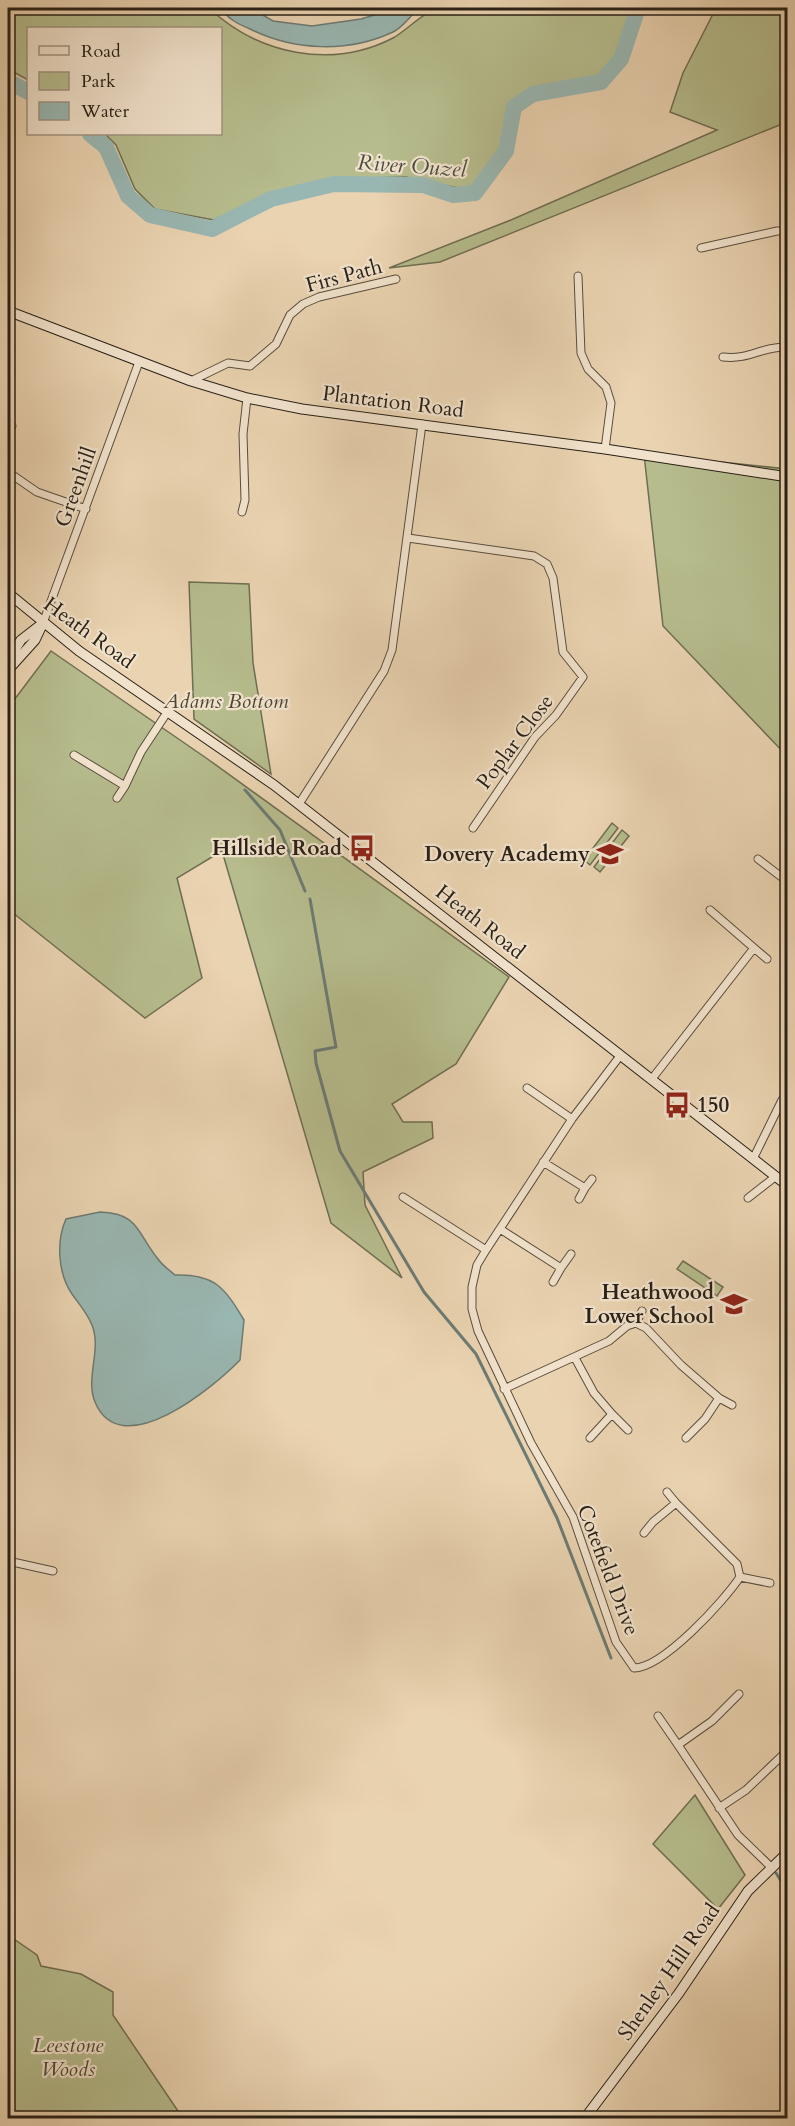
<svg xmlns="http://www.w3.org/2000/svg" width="795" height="2126" font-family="Cardo,serif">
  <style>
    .green { fill: #b6bc8d; stroke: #6f6e52; stroke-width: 1.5 }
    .water { fill: #99b7b2; stroke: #6c7b74; stroke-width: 1.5 }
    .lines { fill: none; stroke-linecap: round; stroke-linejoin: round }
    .stream { stroke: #6c7b74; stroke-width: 3 }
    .river { stroke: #99b7b2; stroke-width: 16 }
    .street-casing { stroke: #584d3d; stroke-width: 9 }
    .secondary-casing { stroke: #282016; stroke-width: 11 }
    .street { stroke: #f1e2cc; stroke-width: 7 }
    .secondary { stroke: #f1e2cc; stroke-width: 9 }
    .labels { text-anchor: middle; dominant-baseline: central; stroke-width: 4.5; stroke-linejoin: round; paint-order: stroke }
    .street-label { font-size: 21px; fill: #282016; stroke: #f1e2cc }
    .park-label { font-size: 21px; font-style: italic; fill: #4c4734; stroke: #f1e2cc }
    .poi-label { font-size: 21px; font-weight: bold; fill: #282016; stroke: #f1e2cc; text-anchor: end }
    .water-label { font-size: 22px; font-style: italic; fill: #4a4d45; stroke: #f1e2cc }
  </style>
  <rect width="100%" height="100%" fill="#ead3b1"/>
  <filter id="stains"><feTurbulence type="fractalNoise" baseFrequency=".00333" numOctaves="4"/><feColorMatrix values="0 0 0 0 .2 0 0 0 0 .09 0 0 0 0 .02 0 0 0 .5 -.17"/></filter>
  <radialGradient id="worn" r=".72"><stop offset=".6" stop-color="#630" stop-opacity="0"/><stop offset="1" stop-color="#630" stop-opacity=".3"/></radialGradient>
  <path class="green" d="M8 8H209C258 54 331 70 393 38 406 31 426 10 438 8 455 4 476 8 493 8 540 8 587 7 634 8L618 57 601 78 532 92 511 105 503 150 472 191 406 177 332 179 271 195 214 220 155 209 135 189 116 145 105 134H220V28H28V80L8 69Z
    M716 8H787V122L440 262 389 268 511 220 717 130 670 112 683 73Z
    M644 454 787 469V756L663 626Z
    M189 582 249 584 253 663 271 774 194 719Z
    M51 651 209 760 509 977 456 1064 392 1104 403 1122H432L433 1138 363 1172 365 1205 402 1278 331 1223 222 851 177 878 202 978 145 1018 8 909V708Z
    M612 823 618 828 590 865 584 860Z
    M622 830 629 836 600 872 594 867Z
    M683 1261 723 1287 717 1296 677 1269Z
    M695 1795 745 1875 718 1909 653 1844Z
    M8 1935 37 1955 41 1966 81 1974 113 1992V2015L178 2111 177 2118H8Z"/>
  <path class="water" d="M221 8H251L273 21 312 26 361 19 394 9 420 8C410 15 405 26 393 32 348 53 294 51 250 29 238 24 228 19 221 8Z
    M100 1212C139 1213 137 1233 158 1259 162 1265 169 1270 175 1275 215 1274 224 1287 244 1320L240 1360C215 1386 121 1465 95 1402 85 1378 102 1350 92 1325 87 1313 79 1304 72 1294 58 1274 56 1241 66 1219Z"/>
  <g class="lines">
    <path class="stream" d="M245 790 280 830 305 891
      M310 899 336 1047 315 1051 316 1063 340 1151 424 1292 476 1354 557 1518 611 1658
      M776 1873 788 1892"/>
    <path class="river" d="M8 81 28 92
      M90 134 106 147 128 196 150 215 212 229 271 199 334 184 423 185 453 195 475 193 506 151 514 107 533 94 601 82 621 59 638 8"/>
    <g class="street-casing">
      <path id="street" d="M701 248 777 231H788
        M578 276 581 353 588 369 606 387 611 403 605 449
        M723 357C751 360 761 346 788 347
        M191 381 228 363 250 366 276 344 290 315 303 304 319 297 396 279
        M8 432 12 426
        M8 472 37 492 86 509
        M242 512 245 500 243 434 247 398
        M408 538 534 556 547 564 553 578 563 652 583 677 556 715 535 737 473 828
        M43 623 139 362
        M74 755 125 786 141 752 168 711
        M117 798 125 786
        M299 804 384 671 392 650 422 424
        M758 859 788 882
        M754 948 767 959
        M620 1056 572 1119 486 1250 477 1265 472 1287V1309L478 1331 531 1443 573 1517 616 1642 634 1668C663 1668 724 1601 740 1577L737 1564 676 1503 653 1522 644 1533
        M651 1080 754 948 710 910
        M527 1088 572 1119
        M753 1159 782 1100
        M543 1162 585 1188 592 1179
        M403 1197 486 1250
        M748 1198 775 1177
        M579 1199 585 1188
        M500 1229 561 1268 571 1254
        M553 1282 561 1268
        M636 1323 642 1311
        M575 1358 594 1393 612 1414 590 1438
        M504 1389 609 1341 627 1326 636 1323 646 1328 681 1365 719 1398 705 1419 686 1438
        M719 1398 732 1405
        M612 1414 628 1430
        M667 1492 676 1503
        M8 1561 53 1571
        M740 1577 770 1583
        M739 1694 712 1721 678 1745 738 1835 771 1867
        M658 1716 678 1745
        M784 1721 788 1725
        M719 1808 746 1790 788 1750"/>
    </g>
    <g class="secondary-casing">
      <path id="secondary" d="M8 311 191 381 247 398 302 409 605 449 788 477
        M8 593 79 651 274 785 788 1186
        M8 660 21 640 43 623
        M8 670 35 640 43 623
        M585 2118 679 1993 748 1891 788 1852"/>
    </g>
    <use href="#street" class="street"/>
    <use href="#secondary" class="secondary"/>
  </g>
  <defs>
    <g id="bus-bare" transform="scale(2.07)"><path d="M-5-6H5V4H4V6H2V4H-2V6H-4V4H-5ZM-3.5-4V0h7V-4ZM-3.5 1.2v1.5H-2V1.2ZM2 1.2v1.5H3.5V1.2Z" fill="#8f2418" stroke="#f1e2cc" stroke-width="2.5" paint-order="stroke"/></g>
    <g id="school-bare" transform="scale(2.07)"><path d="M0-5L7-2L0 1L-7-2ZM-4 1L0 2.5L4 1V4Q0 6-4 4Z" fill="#8f2418" stroke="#f1e2cc" stroke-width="2.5" paint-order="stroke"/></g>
  </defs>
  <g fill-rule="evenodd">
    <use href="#bus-bare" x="362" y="848"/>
    <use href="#school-bare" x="610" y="854"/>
    <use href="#bus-bare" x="677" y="1105"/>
    <use href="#school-bare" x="734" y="1304"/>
  </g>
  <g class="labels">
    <g class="street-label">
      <text transform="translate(344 276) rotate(-15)">Firs Path</text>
      <text transform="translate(393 402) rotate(7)">Plantation Road</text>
      <text transform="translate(76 487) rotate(-70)">Greenhill</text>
      <text transform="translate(89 633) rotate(36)">Heath Road</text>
      <text transform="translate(515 742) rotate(-53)">Poplar Close</text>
      <text transform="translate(480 922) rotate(38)">Heath Road</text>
      <text transform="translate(608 1570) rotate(69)">Cotefield Drive</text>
      <text transform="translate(669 1972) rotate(-55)">Shenley Hill Road</text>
    </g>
    <g class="park-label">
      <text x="226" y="701">Adams Bottom</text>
      <text x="68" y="2045">Leestone<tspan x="68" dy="24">Woods</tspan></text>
    </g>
    <g class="poi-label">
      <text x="342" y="848">Hillside Road</text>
      <text x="590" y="854">Dovery Academy</text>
      <text x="697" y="1105" text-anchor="start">150</text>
      <text x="714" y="1292">Heathwood<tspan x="714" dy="24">Lower School</tspan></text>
    </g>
    <g class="water-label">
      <text transform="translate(412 166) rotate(4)">River Ouzel</text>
    </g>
  </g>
  <rect width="795" height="2126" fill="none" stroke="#ead3b1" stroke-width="30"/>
  <rect x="9" y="9" width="777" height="2108" fill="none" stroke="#282016" stroke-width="3"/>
  <rect x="15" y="15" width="765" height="2096" fill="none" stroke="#282016" stroke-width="1.5"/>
  <rect x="27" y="27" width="195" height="108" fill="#f1e2cc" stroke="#a19483" stroke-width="1.5"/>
  <rect x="39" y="46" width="30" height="9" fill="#f1e2cc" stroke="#a19483" stroke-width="1.5"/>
  <text x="81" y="57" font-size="18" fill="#282016">Road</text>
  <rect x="39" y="72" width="30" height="18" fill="#b6bc8d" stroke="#a19483" stroke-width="1.5"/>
  <text x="81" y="87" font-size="18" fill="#282016">Park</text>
  <rect x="39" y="102" width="30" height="18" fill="#99b7b2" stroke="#a19483" stroke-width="1.5"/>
  <text x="81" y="117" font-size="18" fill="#282016">Water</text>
  <rect width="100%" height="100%" filter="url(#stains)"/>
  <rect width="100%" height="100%" fill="url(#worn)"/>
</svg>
